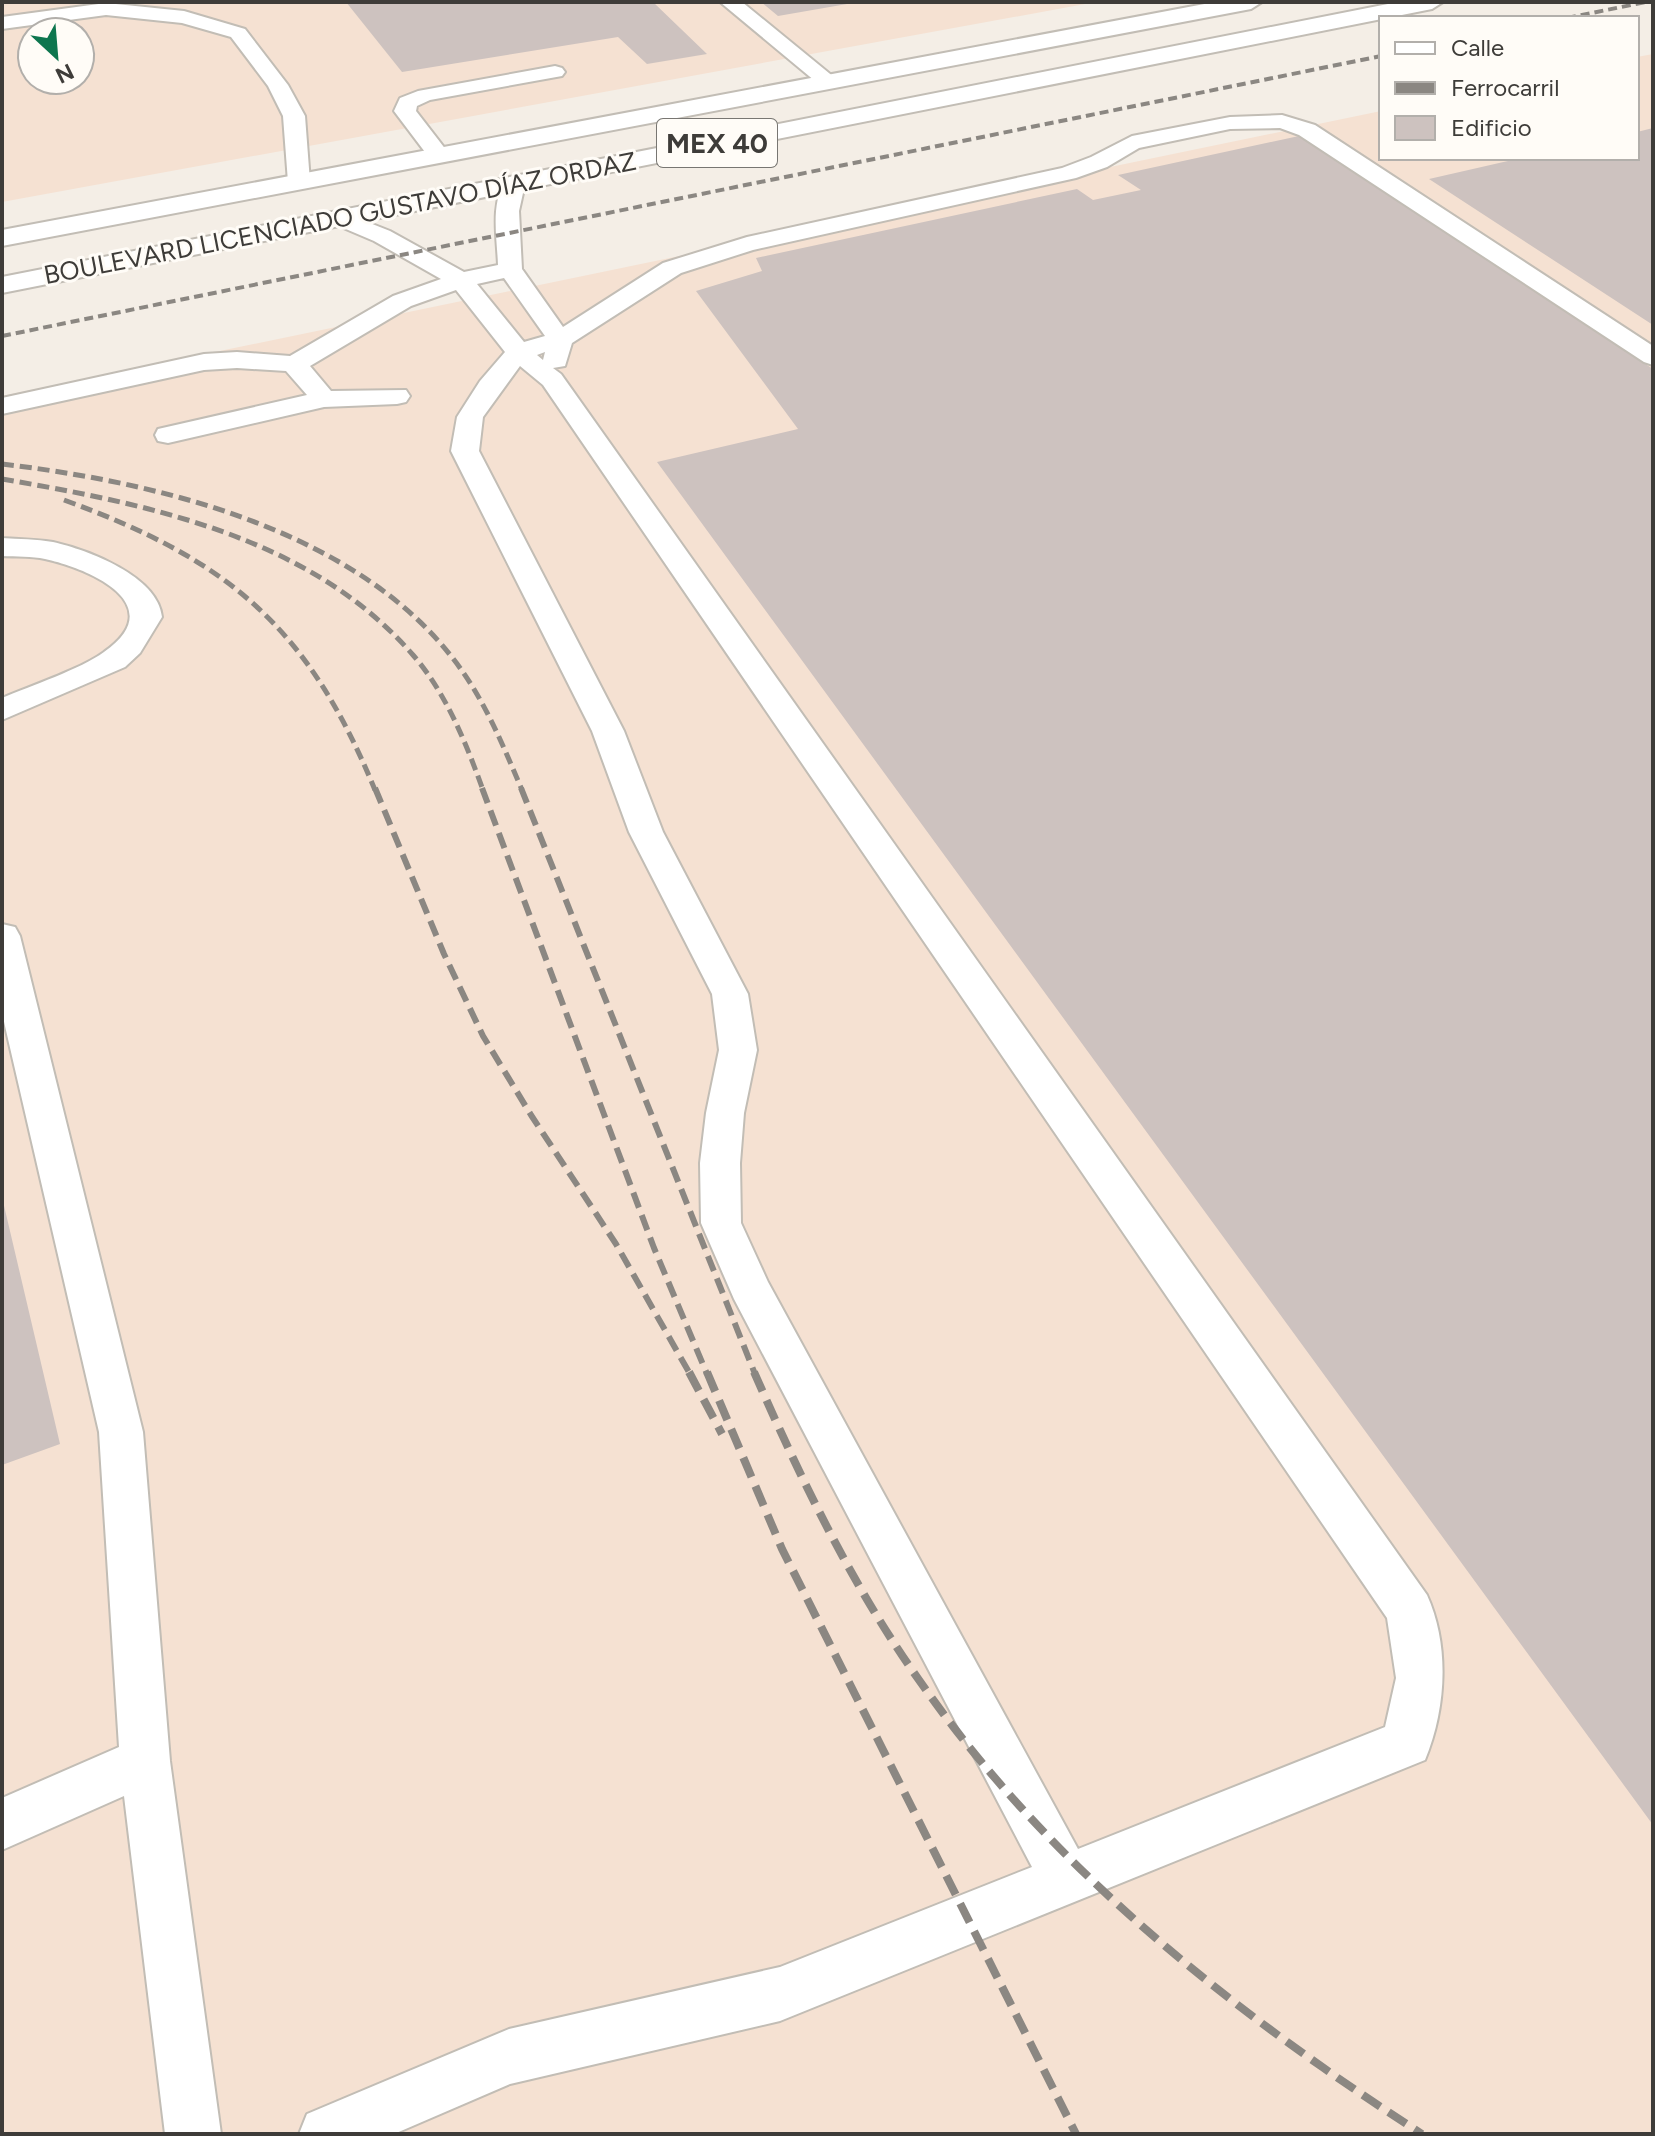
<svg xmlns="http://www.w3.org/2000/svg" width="1655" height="2136" font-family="Figtree,sans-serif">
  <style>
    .industrial { fill: #f5e1d2; fill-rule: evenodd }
    .building { fill: #cdc2bf }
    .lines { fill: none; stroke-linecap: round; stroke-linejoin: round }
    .service-casing { stroke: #c2bdb5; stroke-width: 4 }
    .primary-casing { stroke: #c2bdb5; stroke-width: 4 }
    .service { fill: #fff; fill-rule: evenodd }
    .primary { fill: #fff; fill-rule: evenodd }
    .rail-far3 { stroke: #8b8782; stroke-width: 4; stroke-dasharray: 9 5; stroke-linecap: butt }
    .rail-far2 { stroke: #8b8782; stroke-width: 5; stroke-dasharray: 12 6; stroke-linecap: butt }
    .rail-far1 { stroke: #8b8782; stroke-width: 6; stroke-dasharray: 16 8; stroke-linecap: butt }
    .rail { stroke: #8b8782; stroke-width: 8; stroke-dasharray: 21 10; stroke-linecap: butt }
    .labels { text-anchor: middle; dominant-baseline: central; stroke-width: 6; stroke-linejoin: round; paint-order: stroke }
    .far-street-label { font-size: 26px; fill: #3e3c39; stroke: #fffcf7 }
    .shield { fill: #fffcf7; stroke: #787672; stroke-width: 2 }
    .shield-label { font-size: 28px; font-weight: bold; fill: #3e3c39 }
  </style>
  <rect width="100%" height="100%" fill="#f4eee6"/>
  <path class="industrial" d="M2 2H1096L2 202ZM32 32H80V80H32Z
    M1653 54V2134H2V396L1381 111V158H1637V57Z"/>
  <path class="building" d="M346 2H653L707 54 647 64 618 37 402 72Z
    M761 2H847V4L778 16Z
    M1653 128V325L1429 179 1521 158H1637V132Z
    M1299 136 1653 369V1825L657 462 798 429 696 291 762 271 756 258 1077 189 1093 200 1141 190 1118 175Z
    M2 1197 60 1444 2 1465Z"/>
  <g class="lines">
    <g class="service-casing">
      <path id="service" d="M720 2H742L835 78 838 82 835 86H821Z
        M106 3 184 11 245 29 288 85 305 116 310 182 307 187H291L288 182 283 116 268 86 231 37 182 23 106 15 2 29V17Z
        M555 66 562 68 565 72 562 76 430 100 417 106 416 111 450 155 447 160H431L394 111 400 98 418 91Z
        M1282 115 1315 125 1653 346V365L1644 362 1299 135 1280 128 1230 129 1139 148 1107 167 1076 178 753 250 681 273 572 343 565 366 553 368 561 374 1427 1595C1450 1646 1446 1709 1425 1760L780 2021 510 2084 394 2134H299L307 2114 509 2029 780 1967 1032 1867 734 1299 701 1223 700 1163 706 1113 719 1050 712 994 629 832 592 731 451 451 457 417 480 381 505 352 456 290 411 306 310 366 331 391 406 390 410 396 406 402 397 404 324 407 168 443 158 441 155 435 158 429 307 395 286 371 237 368 204 370 2 414V398L204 354 237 352 290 356 393 296 441 279 374 241 334 224 330 219 334 214 342 212 390 231 464 272 498 265C497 237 490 204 506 179H522L525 184 519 211 522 269 563 327 663 263 747 237 1062 168 1091 157 1132 136 1230 117ZM504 278 545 336 524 342 477 284ZM545 352 543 360 537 355ZM520 366 543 385 1387 1618 1396 1678 1385 1727 1078 1849 768 1282 741 1223 740 1163 744 1113 757 1050 748 994 663 832 624 731 479 451 483 417Z
        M2 538C19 539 36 539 53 542 88 550 158 576 162 617L140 653 125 667 2 720V698C30 686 81 669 104 652 171 605 91 569 45 559 32 556 16 557 2 556Z
        M2 924 15 927 20 936 143 1432 170 1761 221 2134H165L124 1796 2 1850V1798L119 1747 99 1432 2 1013Z"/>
    </g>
    <g class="primary-casing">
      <path id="primary" d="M1215 2H1262L1251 9 2 246V230Z
        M1398 2H1443L1432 9 2 293V277Z"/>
    </g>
    <use href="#service" class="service"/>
    <use href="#primary" class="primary"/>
    <path class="rail-far3" d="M1567 18 1646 2
      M2 336 1381 56"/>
    <path class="rail-far2" d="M2 464C155 482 350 528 451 656 483 696 502 743 522 790
      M2 479C148 504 311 537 413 655 446 693 466 743 483 790
      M64 500C229 560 308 627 375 790"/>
    <path class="rail-far1" d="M375 788 444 954 483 1036 531 1115 616 1244 690 1374
      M482 788 654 1248 707 1374
      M521 788 755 1374"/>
    <path class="rail" d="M689 1372 722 1434
      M707 1372 782 1549 1076 2134
      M754 1372C801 1479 851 1584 919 1680 1050 1868 1231 2011 1422 2134"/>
  </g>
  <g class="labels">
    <g class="far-street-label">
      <text transform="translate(340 218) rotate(-11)">BOULEVARD LICENCIADO GUSTAVO DÍAZ ORDAZ</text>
    </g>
    <rect class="shield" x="657" y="119" width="120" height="48" rx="6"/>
    <g class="shield-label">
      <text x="717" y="143">MEX 40</text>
    </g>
  </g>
  <rect width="1655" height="2136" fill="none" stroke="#3e3c39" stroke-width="8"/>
  <rect x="1379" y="16" width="260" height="144" fill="#fffcf7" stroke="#b2afab" stroke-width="2"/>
  <rect x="1395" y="42" width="40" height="12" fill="#ffffff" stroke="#b2afab" stroke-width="2"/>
  <text x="1451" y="56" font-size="24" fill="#3e3c39">Calle</text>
  <rect x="1395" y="82" width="40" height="12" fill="#8b8782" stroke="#b2afab" stroke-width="2"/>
  <text x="1451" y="96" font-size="24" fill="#3e3c39">Ferrocarril</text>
  <rect x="1395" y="116" width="40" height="24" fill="#cdc2bf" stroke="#b2afab" stroke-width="2"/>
  <text x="1451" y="136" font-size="24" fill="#3e3c39">Edificio</text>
  <g transform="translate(56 56) rotate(154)"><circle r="38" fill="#fffcf7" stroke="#b2afab" stroke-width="2"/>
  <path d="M0-6L14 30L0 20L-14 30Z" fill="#0e764f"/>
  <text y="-12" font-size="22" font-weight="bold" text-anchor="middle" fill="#3e3c39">N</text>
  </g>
</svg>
